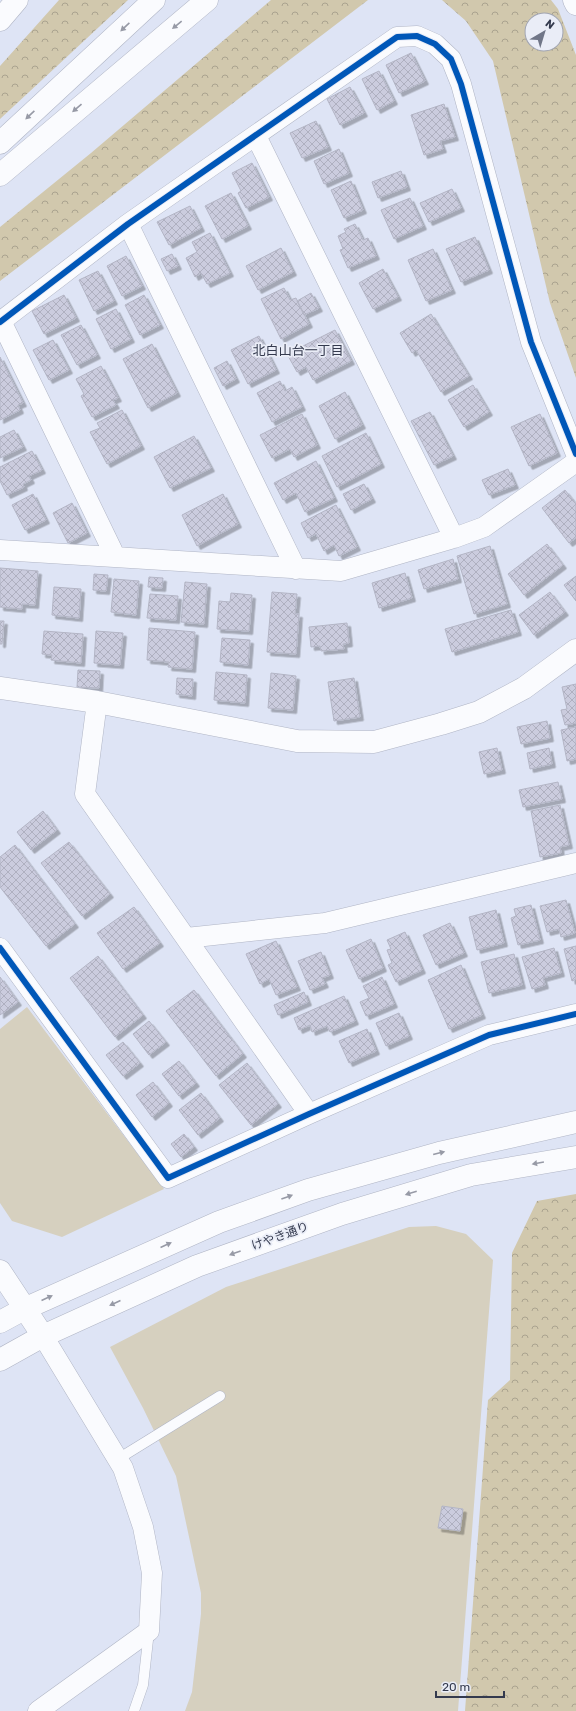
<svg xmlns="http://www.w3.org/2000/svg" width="576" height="1711" font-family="Rubik,'Noto Sans JP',sans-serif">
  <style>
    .green { fill: #d6d0bf }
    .forest { fill: url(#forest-crowns); fill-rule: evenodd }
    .building { fill: url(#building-cross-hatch); stroke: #b3b5c5; filter: url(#shadow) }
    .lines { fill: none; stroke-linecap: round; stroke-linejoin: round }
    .lane-casing { stroke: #b0b5c5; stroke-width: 11 }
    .street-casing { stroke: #b0b5c5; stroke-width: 21 }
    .secondary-casing { stroke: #b0b5c5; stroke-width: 23 }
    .highway-casing { stroke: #b0b5c5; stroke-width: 23 }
    .lane { stroke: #fafbfe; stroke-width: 10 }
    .street { stroke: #fafbfe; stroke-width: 20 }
    .secondary { stroke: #fafbfe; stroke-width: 22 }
    .highway { stroke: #fafbfe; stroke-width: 22 }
    .cycleway-casing { stroke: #eaedf7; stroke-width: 8 }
    .cycleway { stroke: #0057b8; stroke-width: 6 }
    .oneway { fill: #979aa6 }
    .labels { text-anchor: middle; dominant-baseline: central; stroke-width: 3.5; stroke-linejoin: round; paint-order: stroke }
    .street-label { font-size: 12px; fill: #343a4e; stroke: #eaedf7 }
    .neighbourhood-label { font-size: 13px; fill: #343a4e; stroke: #eaedf7 }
  </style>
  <defs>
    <pattern id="forest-crowns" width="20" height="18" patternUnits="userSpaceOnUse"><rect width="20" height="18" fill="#d1c8ad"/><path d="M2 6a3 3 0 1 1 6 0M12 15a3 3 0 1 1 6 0" fill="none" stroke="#aaa38f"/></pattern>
    <pattern id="building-cross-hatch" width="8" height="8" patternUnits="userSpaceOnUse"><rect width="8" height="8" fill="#cbccde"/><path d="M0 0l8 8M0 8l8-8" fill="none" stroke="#afb0c0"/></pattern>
    <filter id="shadow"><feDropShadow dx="3.5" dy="3.5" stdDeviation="0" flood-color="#0004"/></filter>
  </defs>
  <rect width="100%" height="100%" fill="#dee4f5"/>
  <path class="green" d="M27 1007 164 1189 62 1237 12 1221 0 1203V1029Z
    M436 1226 466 1234 493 1260 458 1711H185L192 1692 201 1614V1593L176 1476 143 1408 110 1347 226 1287 409 1227Z"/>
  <path class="forest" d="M59 0H128L0 119V66Z
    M271 0H368L0 281V227L91 153Z
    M442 0H551L558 9 576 55V378L550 303 493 61 466 21ZM532 20H556V44H532Z
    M576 1194V1711H465L488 1400 510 1380 512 1253 537 1201Z"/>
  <path class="building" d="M411 53 425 81 399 93 386 65Z
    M379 71 394 101 377 110 362 79Z
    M350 87 364 113 340 125 327 99Z
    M444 104 455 137 440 141 443 149 424 155 411 115Z
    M316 121 328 147 302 158 290 133Z
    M339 149 349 173 324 184 314 161Z
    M252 163 269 197 246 208 238 193 241 191 232 173Z
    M401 171 407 187 378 198 372 182Z
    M351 181 363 210 344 218 331 190Z
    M452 189 461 208 429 222 420 203Z
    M231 193 248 226 222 239 205 206Z
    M410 198 423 226 394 239 381 210Z
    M190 206 201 228 169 245 157 222Z
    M355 224 363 240 368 238 376 256 348 268 340 250 343 249 338 236 346 232 344 229Z
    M210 233 230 273 207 284 201 273 195 277 186 258 197 252 192 242Z
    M475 237 489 270 461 282 446 249Z
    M281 248 293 272 258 290 246 266Z
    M433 249 452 290 426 301 408 260Z
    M172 254 178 266 167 271 161 259Z
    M126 256 142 286 122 296 107 266Z
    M383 269 398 297 373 309 359 283Z
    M98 271 114 301 94 311 79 280Z
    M284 288 290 300 296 298 309 324 281 339 261 299Z
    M311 293 319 308 304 315 297 301Z
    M64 295 76 318 44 334 32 311Z
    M144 295 160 325 140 335 125 305Z
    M116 309 131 339 111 349 96 319Z
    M431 314 469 376 441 392 416 350 412 353 400 333Z
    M81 325 97 355 77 365 61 335Z
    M335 330 351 361 313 380 306 367 297 372 287 354Z
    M259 336 276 370 248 384 231 350Z
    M53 340 69 370 49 380 33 350Z
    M152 344 177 393 148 408 123 359Z
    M0 357 23 403 18 405 20 410 0 420Z
    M227 361 236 379 223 386 214 368Z
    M101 366 118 398 113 400 116 405 92 417 81 396 84 394 76 379Z
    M280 381 285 391 292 387 302 407 272 422 257 393Z
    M473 385 489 412 464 427 448 400Z
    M345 392 362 425 335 439 319 406Z
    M122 410 141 446 107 464 90 432 100 428 97 423Z
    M430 412 453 456 434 465 411 421Z
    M302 414 317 445 294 457 290 449 272 458 260 435Z
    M540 414 557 453 529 466 511 427Z
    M14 430 23 447 0 458V437Z
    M366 433 381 464 337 487 322 456Z
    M194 436 211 468 170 488 154 457Z
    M32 451 42 470 29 476 31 480 23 484 24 487 7 495 0 481V467Z
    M316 461 334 498 305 512 296 493 283 500 274 483Z
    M508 469 515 485 489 495 482 480Z
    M364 484 372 499 351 510 343 494Z
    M565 490 576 504V538L569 543 542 508Z
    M33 494 46 520 25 530 12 505Z
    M223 494 238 524 197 546 182 515Z
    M72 503 87 533 68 543 53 513Z
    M336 505 357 547 339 556 334 545 324 551 316 534 308 538 301 523Z
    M547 544 563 565 524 595 508 574Z
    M490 546 507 604 474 614 457 556Z
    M453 559 458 579 424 589 418 570Z
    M0 568 38 571 35 605 22 604V609L0 607Z
    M405 573 412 598 379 608 372 583Z
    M94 574 108 575 106 591 93 590Z
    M576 576V601L564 585Z
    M149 577 163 578 162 588 148 587Z
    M114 579 139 581 136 615 111 612Z
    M185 582 207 584 204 624 181 622Z
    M54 587 81 589 79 618 52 615Z
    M272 592 297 594 295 614H299L296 654 267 652Z
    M550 592 565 612 534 635 519 615Z
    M231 593 252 595 249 631 217 629 219 601 230 602Z
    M150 594 178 596 176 620 147 618Z
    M511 610 518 632 452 652 445 629Z
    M0 621H4L2 644H0Z
    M347 623 349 643 343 644 344 649 321 651 320 646 311 647 309 627Z
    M149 628 195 632 192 669 168 667 169 662 147 660Z
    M44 631 83 634 81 663 51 660 52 655 42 654Z
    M96 631 123 633 120 665 94 663Z
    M222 638 250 640 248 665 220 662Z
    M78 670 100 671 99 688 77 687Z
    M216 672 247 675 245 703 214 700Z
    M271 673 296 676 293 710 268 708Z
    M177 678 193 679 192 696 176 694Z
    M354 678 360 717 334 721 328 682Z
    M576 684V723L565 725 561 710 567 709 562 687Z
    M547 721 550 738 521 744 517 727Z
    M576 727V759L567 761 561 730Z
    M497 748 502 770 484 774 479 752Z
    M549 748 552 764 530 769 527 753Z
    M558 782 562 799 523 807 519 790Z
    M560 805 569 845 560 847 561 853 540 857 531 811Z
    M43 811 57 830 31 850 17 832Z
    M69 842 110 894 82 916 41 863Z
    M15 845 75 924 46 946 0 887V857Z
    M566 900 575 933 561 937 559 929 547 932 540 906Z
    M531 905 540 940 518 945 511 918 516 916 514 909Z
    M134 907 160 943 123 969 97 933Z
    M496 910 504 943 477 950 469 917Z
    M450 923 464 953 436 965 423 935Z
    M405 932 422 970 396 982 388 965 392 963 387 950 391 949 387 940Z
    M371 939 383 968 359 979 346 950Z
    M276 941 297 987 276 995 269 979 260 984 246 954Z
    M576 946V979L572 981 564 949Z
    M554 948 561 973 543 978 545 985 532 989 522 957Z
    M321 952 330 975 322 978 325 984 310 990 298 961Z
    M514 954 522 985 489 993 481 962Z
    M98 956 143 1015 115 1037 70 978Z
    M461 965 482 1015 449 1029 428 980Z
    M0 977 18 1002 0 1015Z
    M382 977 394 1004 366 1016 360 1002 369 998 363 986Z
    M194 990 243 1054 216 1076 166 1011Z
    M304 992 308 1002 278 1015 274 1005Z
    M344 996 355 1021 330 1032 327 1026 312 1032 310 1025 299 1030 294 1018Z
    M399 1013 409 1036 386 1046 376 1023Z
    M149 1021 166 1042 149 1055 133 1034Z
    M367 1029 376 1051 349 1063 339 1041Z
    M123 1042 140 1063 123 1076 106 1055Z
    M179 1061 196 1083 179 1096 162 1074Z
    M247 1063 278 1104 251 1125 219 1085Z
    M153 1082 169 1103 152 1117 136 1095Z
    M201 1093 220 1118 198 1135 179 1110Z
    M184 1134 194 1147 181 1157 171 1144Z
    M442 1506 463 1509 460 1531 438 1528Z"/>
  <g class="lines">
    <g class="lane-casing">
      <path id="lane" d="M118 1459 220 1396
        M134 1711 143 1685 149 1631"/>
    </g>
    <g class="street-casing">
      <path id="street" d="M256 136 454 538
        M128 224 296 569
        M1 321 115 556
        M0 322 128 224 397 37 417 36 435 44 451 59 461 84 531 342 576 454
        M0 550 341 571 454 538 484 527 576 462
        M97 702 85 794 309 1114
        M186 938 325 923 576 863
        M0 948 168 1178 309 1114 489 1035 576 1014
        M38 1711 149 1631 152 1573 143 1527 123 1468 43 1336"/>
    </g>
    <g class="secondary-casing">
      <path id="secondary" d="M0 688 97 702 297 741 374 742 441 724 479 712 524 688 576 650
        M0 1271 43 1336
        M0 1322 24 1309 219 1222 308 1190 439 1153 576 1122
        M0 1360 43 1336 197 1266 342 1214 471 1175 576 1157"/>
    </g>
    <g class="highway-casing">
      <path id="highway" d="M574 0 576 4
        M0 20 17 0
        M0 143 154 0
        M0 175 207 0"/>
    </g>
    <use href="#lane" class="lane"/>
    <use href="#street" class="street"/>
    <use href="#secondary" class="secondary"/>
    <use href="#highway" class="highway"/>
    <g class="cycleway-casing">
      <path id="cycleway" d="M0 322 128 224 397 37 417 36 435 44 451 59 461 84 531 342 576 454
        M0 948 168 1178 309 1114 489 1035 576 1014"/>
    </g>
    <use href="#cycleway" class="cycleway"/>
  </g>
  <defs><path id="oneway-solid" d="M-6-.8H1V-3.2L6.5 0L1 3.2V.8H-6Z"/></defs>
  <g class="oneway">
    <use href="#oneway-solid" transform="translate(177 25) rotate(141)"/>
    <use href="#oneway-solid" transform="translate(125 27) rotate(137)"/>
    <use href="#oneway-solid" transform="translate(77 108) rotate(139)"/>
    <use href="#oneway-solid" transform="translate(30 115) rotate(137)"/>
    <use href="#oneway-solid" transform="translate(439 1153) rotate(-14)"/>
    <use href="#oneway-solid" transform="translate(538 1163) rotate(170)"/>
    <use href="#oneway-solid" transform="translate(411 1193) rotate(163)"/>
    <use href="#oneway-solid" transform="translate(287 1197) rotate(-20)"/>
    <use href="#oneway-solid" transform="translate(166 1245) rotate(-24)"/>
    <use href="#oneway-solid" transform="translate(235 1253) rotate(160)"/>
    <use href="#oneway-solid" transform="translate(47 1298) rotate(-24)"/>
    <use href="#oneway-solid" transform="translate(115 1303) rotate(156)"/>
  </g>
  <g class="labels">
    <g class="street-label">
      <text transform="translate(280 1236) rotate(-20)">けやき通り</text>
    </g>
    <g class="neighbourhood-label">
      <text x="298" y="350">北白山台一丁目</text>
    </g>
  </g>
  <g transform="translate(544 32) rotate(38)"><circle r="19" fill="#eaedf7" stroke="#a1a5b3"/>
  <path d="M0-3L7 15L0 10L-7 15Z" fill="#707688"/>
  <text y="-6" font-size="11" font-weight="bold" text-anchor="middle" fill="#343a4e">N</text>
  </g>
  <path d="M436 1691v6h68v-6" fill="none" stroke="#343a4e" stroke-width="2"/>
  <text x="442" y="1691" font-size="12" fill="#343a4e" stroke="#eaedf7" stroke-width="3" paint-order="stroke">20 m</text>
</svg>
